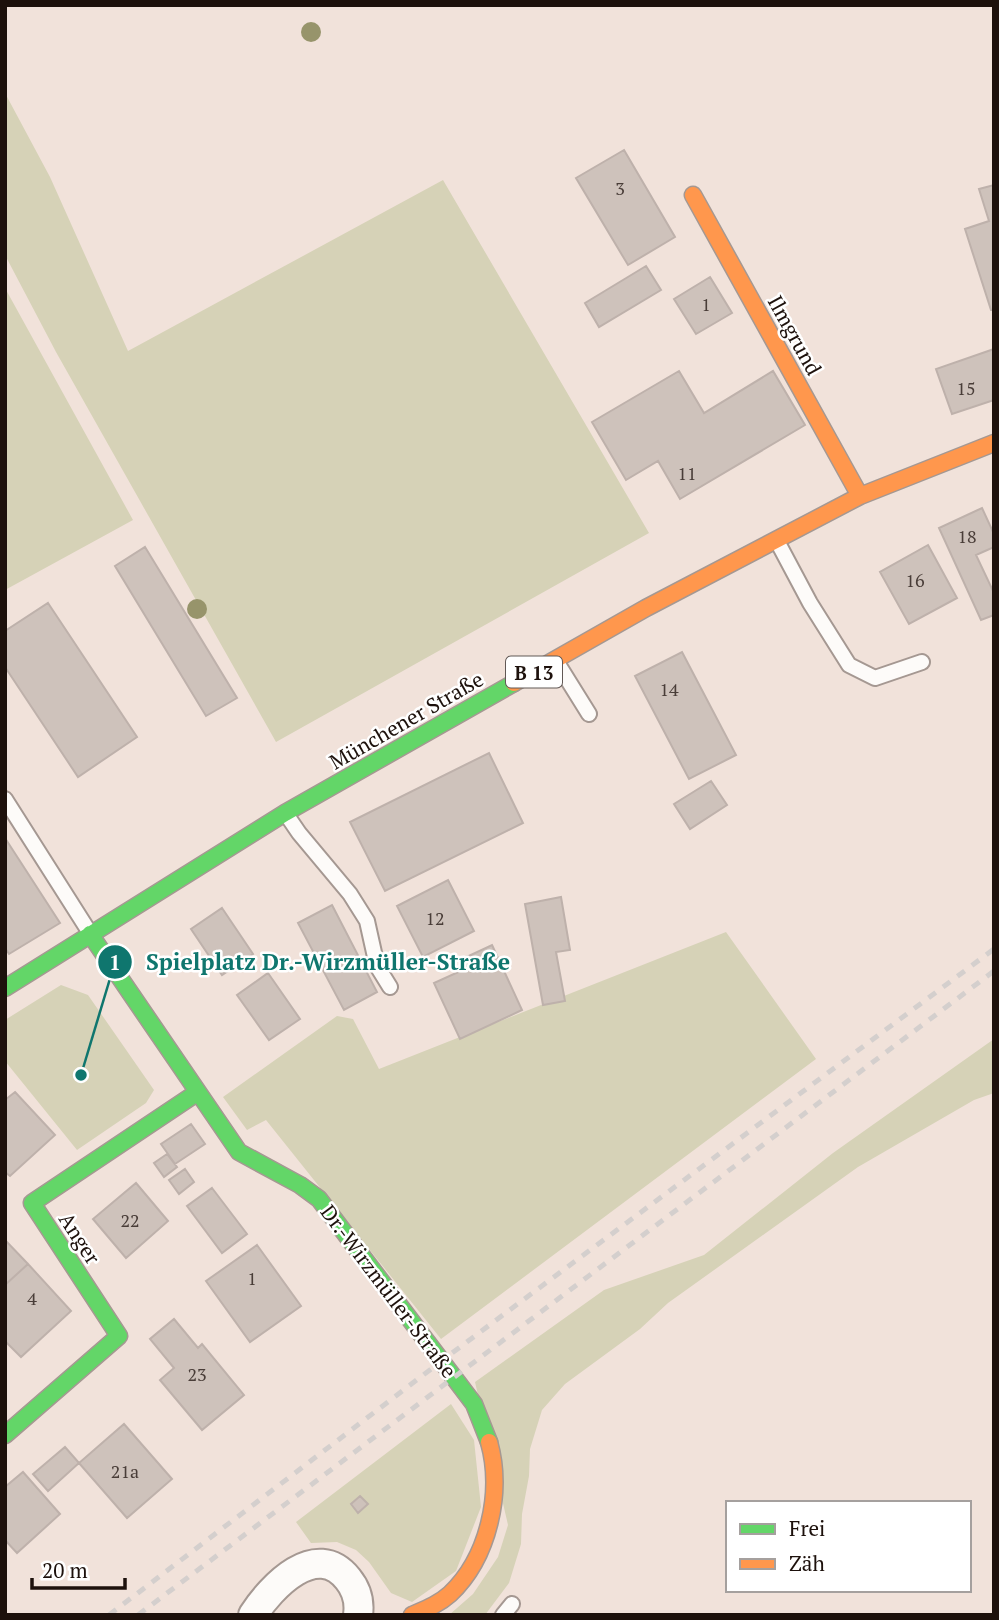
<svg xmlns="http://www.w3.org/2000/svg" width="999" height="1620" font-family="'PT Serif',serif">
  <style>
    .green { fill: #d6d2b7 }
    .building { fill: #cec2bb; stroke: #beb1ab; stroke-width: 2 }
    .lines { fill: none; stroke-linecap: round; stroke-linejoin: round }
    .lane-casing { stroke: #a59892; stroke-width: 18 }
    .street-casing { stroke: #a59892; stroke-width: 32 }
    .fast-casing { stroke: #a59892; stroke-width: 19 }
    .slow-casing { stroke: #a59892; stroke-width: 19 }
    .lane { stroke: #fdfbf9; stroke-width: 14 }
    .street { stroke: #fdfbf9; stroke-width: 28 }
    .fast { stroke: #63d668; stroke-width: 16 }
    .slow { stroke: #ff974d; stroke-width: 16 }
    .rail { stroke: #d4cfcd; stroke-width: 5; stroke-dasharray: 9 9; stroke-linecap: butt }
    .tree { fill: #97946b }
    .labels { text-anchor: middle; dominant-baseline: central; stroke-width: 5; stroke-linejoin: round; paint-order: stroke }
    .number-label { font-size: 18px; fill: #493d38 }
    .shield { fill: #fff; stroke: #615855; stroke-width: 2 }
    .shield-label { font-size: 19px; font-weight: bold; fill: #1d110c }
    .street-label { font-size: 21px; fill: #1d110c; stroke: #fff }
    .leader { fill: none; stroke: #0f766e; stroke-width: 2.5 }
    .callout-dot { fill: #0f766e; stroke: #fff; stroke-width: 2.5 }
    .mark-label { font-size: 21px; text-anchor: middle; font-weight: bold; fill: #fff }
    .callout-label { font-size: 23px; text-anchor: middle; font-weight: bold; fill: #0f766e; stroke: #fff; stroke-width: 5; stroke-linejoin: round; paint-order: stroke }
  </style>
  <rect width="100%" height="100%" fill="#f1e2da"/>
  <path class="green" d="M5 93 50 177 128 351 443 180 649 533 276 742 56 352 5 255Z
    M5 288 133 520 5 590Z
    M726 932 816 1059 441 1339 266 1120 247 1130 223 1097 337 1016 353 1019 379 1069Z
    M61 985 88 995 154 1090 146 1103 77 1150 5 1061V1020Z
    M994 1039V1093L974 1100 858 1167 668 1303 640 1329 565 1384 542 1410 530 1449 529 1476 522 1514 521 1544 509 1583 485 1615H449L473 1594 498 1557 508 1525 475 1382 604 1290 704 1255 833 1153Z
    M451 1404 474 1440 481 1507 456 1571 412 1602 391 1593 369 1562 356 1550 337 1542 311 1543 296 1522Z"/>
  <path class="building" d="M624 150 675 237 628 265 576 178Z
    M994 185V310H991L965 229 989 221 979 189Z
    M646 266 661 290 599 327 585 303Z
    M710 277 732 313 696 334 674 299Z
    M994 349V400L952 414 936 369Z
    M679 371 704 413 773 371 805 425 680 499 658 461 626 480 592 422Z
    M982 508 994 534V547L976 555 994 593V615L981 620 939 528Z
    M928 545 957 598 909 624 880 572Z
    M145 547 237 698 206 716 115 566Z
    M48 603 137 737 78 777 5 667V631Z
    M682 652 736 755 689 779 635 676Z
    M489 753 523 823 385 891 350 822Z
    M711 781 727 805 690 829 674 804Z
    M5 838 60 923 9 954 5 948Z
    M448 880 474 931 423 957 397 906Z
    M561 897 570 950 556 952 565 1001 543 1005 525 904Z
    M332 905 377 992 344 1010 298 923Z
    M222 908 253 954 222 975 191 929Z
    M492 945 522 1010 460 1039 434 983 465 969 460 960Z
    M268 973 300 1019 269 1040 237 995Z
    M15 1092 55 1135 10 1176 5 1172V1100Z
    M191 1124 205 1144 175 1164 161 1144Z
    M167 1154 177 1167 164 1177 154 1163Z
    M185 1169 194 1182 179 1194 169 1180Z
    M136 1183 168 1221 126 1258 93 1219Z
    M212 1188 247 1234 222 1253 187 1206Z
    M5 1240 28 1264 5 1285Z
    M257 1245 301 1306 250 1342 206 1281Z
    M28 1264 71 1311 21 1357 5 1341V1285Z
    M174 1319 198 1348 202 1344 244 1395 202 1430 160 1380 174 1368 150 1339Z
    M124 1424 172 1479 127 1518 79 1463Z
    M65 1447 79 1463 48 1491 33 1474Z
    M23 1472 60 1514 17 1553 5 1540V1487Z
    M360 1496 368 1504 358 1513 351 1504Z"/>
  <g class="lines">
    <g class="lane-casing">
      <path id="lane" d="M777 541 810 603 849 665 875 678 922 662
        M556 661 589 714
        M5 799 90 933
        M286 814 299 833 350 894 367 921 377 966 390 987
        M503 1615 512 1604"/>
    </g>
    <g class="street-casing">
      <path id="street" d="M253 1615C271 1587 316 1539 348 1579 357 1590 360 1601 358 1615"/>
    </g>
    <g class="fast-casing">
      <path id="fast" d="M90 934 239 1152 300 1185 319 1199 474 1404 489 1442
        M5 988 285 813 514 683
        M5 1435 119 1336 32 1203 198 1092"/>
    </g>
    <g class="slow-casing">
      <path id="slow" d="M693 195 860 496
        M514 683 646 608 860 496 994 443
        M412 1615C426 1609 439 1604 450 1594 489 1557 503 1492 489 1442"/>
    </g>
    <use href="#lane" class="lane"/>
    <use href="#street" class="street"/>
    <use href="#fast" class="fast"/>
    <use href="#slow" class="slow"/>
    <path class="rail" d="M109 1615 452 1353 994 949
      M138 1615 994 971"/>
  </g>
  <g class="tree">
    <circle cx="311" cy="32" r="10"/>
    <circle cx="197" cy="609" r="10"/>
  </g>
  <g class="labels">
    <g class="number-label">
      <text x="620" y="188">3</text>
      <text x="706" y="304">1</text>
      <text x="966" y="388">15</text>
      <text x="687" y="473">11</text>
      <text x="967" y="536">18</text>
      <text x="915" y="580">16</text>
      <text x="669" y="689">14</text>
      <text x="435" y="918">12</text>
      <text x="130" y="1220">22</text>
      <text x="252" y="1278">1</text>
      <text x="32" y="1298">4</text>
      <text x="197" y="1374">23</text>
      <text x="125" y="1471">21a</text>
    </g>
    <rect class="shield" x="506" y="656.5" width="56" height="31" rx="5"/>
    <g class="shield-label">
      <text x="534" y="672">B 13</text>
    </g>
    <g class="street-label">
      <text transform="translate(795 335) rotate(61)">Ilmgrund</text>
      <text transform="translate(406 720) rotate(-30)">Münchener Straße</text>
      <text transform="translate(80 1238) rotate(57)">Anger</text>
      <text transform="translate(389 1291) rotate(53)">Dr.-Wirzmüller-Straße</text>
    </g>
  </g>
  <path class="leader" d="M81 1075L115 962"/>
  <g class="callout-dot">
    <circle cx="81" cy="1075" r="7"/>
    <circle cx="115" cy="962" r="18"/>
  </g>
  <g class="mark-label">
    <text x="115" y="970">1</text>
  </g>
  <g class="callout-label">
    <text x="328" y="970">Spielplatz Dr.-Wirzmüller-Straße</text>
  </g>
  <rect width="999" height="1620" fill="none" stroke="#1d110c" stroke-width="14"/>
  <rect x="726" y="1501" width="245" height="91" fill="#ffffff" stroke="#a5a09e" stroke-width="2"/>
  <rect x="740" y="1524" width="35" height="10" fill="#63d668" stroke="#a5a09e" stroke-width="2"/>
  <text x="789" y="1536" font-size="21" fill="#1d110c">Frei</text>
  <rect x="740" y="1559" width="35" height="10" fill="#ff974d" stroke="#a5a09e" stroke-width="2"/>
  <text x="789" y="1571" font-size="21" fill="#1d110c">Zäh</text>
  <path d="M32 1578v10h93v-10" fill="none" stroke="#1d110c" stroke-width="3.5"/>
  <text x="42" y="1578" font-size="21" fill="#1d110c" stroke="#ffffff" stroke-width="5" paint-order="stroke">20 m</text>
</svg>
